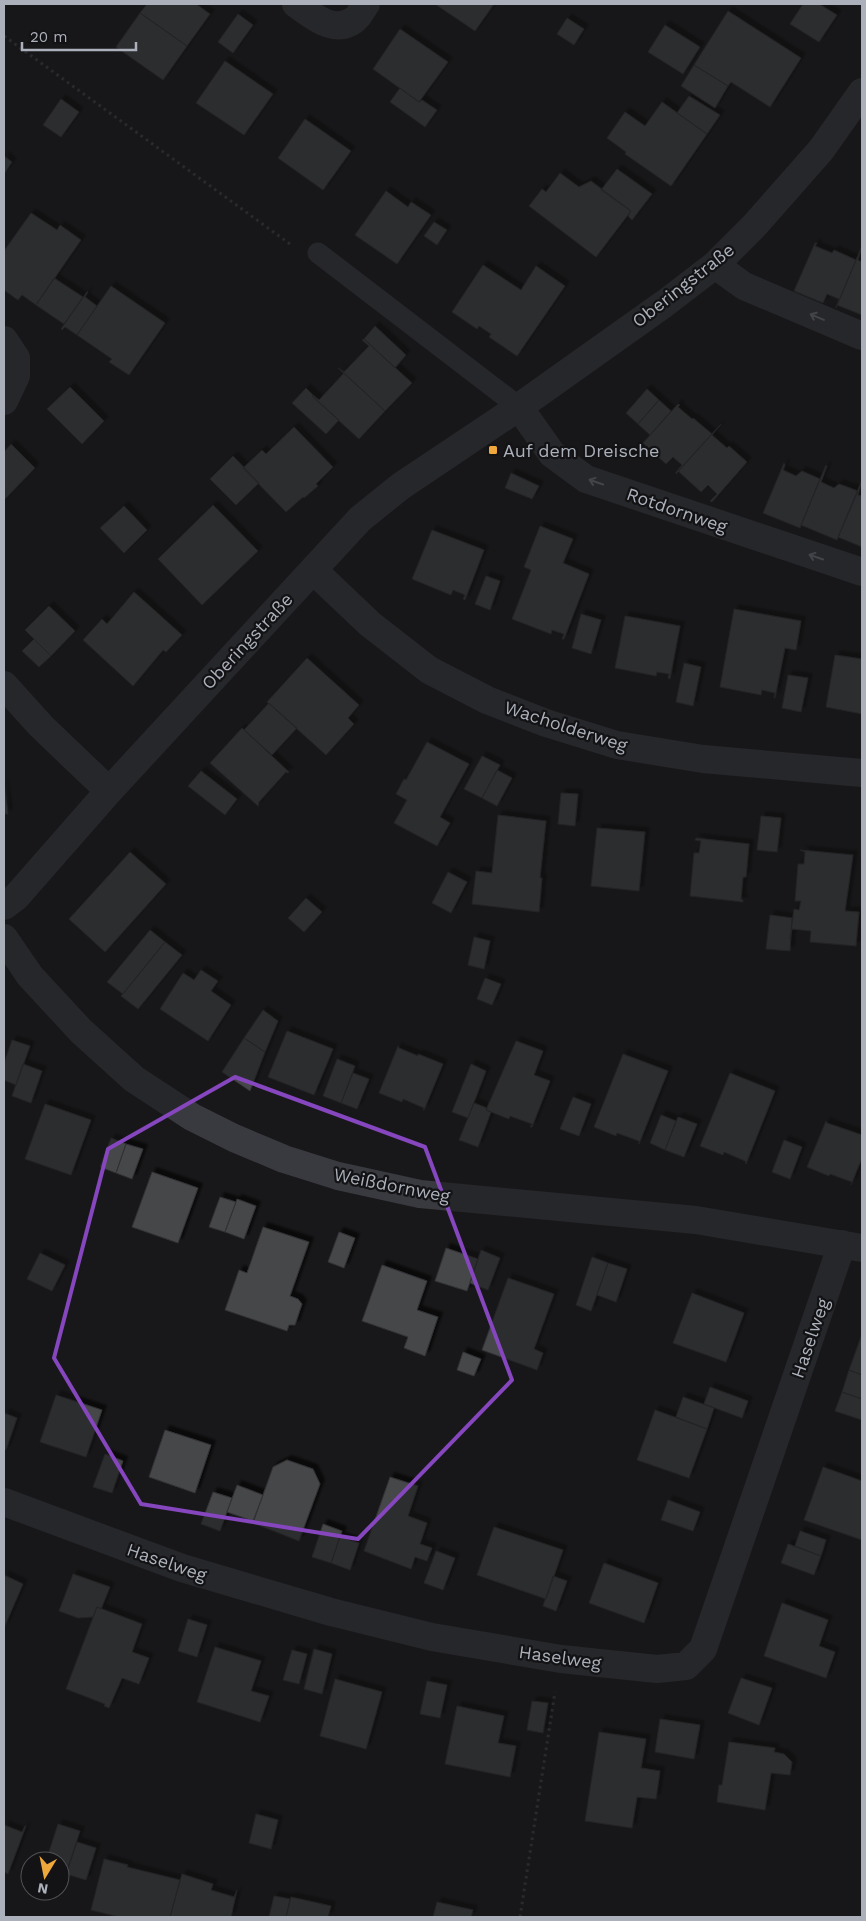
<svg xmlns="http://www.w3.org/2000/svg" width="866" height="1921" font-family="'Work Sans',sans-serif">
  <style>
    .building { fill: #45464a; stroke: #323236; filter: url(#shadow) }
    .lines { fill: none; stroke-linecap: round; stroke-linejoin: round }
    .path { stroke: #3f4246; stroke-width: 3; stroke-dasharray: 2.5 4; stroke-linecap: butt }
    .lane { stroke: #393a3f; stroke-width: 21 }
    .street { stroke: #393a3f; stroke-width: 28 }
    .oneway { stroke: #787b83 }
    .marked { fill: none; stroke: #8546be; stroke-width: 4; stroke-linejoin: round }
    .poi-dot { fill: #efa83b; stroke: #131315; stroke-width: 2 }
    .labels { text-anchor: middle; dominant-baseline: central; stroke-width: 4.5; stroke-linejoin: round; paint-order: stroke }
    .street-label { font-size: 18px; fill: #abb0ba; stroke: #131315 }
    .poi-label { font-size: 18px; fill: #abb0ba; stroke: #131315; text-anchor: start }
  </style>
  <defs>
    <filter id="shadow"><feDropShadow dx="4.5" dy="-4.5" stdDeviation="1" flood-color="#0009"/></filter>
  </defs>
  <rect width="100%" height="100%" fill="#18181a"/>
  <path class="building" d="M147 4H196L210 14 187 46 140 13Z
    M435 4H494L475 31Z
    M803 4H819L837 15 819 42 790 24Z
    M728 11 801 58 770 107 731 82 728 86 694 65Z
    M140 13 187 46 163 80 116 47Z
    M238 14 253 25 233 53 218 42Z
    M567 18 584 29 574 45 557 34Z
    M665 25 700 47 683 74 648 52Z
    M400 29 448 62 419 102 373 69Z
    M225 61 273 94 244 135 196 103Z
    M694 65 728 86 715 108 681 86Z
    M400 88 419 102 422 100 437 110 425 127 390 102Z
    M689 96 720 115 707 134 677 113Z
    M61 99 79 112 61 137 43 125Z
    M662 102 707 134 671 186 625 154 626 152 607 138 625 112 645 126Z
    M305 119 351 151 323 190 278 158Z
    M4 156 12 162 4 174Z
    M617 169 652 194 632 220 628 216 631 211 601 190Z
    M560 173 579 187 591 181 631 211 596 257 529 206 542 189 546 192Z
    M386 191 408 207 411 202 431 215 397 264 355 235Z
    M31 213 57 230 60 225 81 240 36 305 22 295 18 300 4 290V251Z
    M434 222 447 230 437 245 424 236Z
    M815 243H817L815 246 832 253 834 250 856 260 836 308 839 299 827 294 823 303 794 291Z
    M862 246 858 260 862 262V315L837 305Z
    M483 265 521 290 536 266 565 286 517 356 489 337 491 334 479 326 477 329 452 312Z
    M54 278 83 297 64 324 36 305Z
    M111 286 165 323 129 375 109 362 112 359 77 335Z
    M87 292H88L85 297 97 306 77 335 65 327 62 330 61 329Z
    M375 326 406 355 395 368 364 339Z
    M364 339 412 383 385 411 338 368 344 372 369 346 362 340Z
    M344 373 385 411 359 439 312 396 313 395 319 400Z
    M70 387 104 421 82 444 47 409Z
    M306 388 313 395 312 396 339 420 326 434 292 403Z
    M647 389 659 400 638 424 626 413Z
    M659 400 671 411 650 435 638 424Z
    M678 404 680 405 678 407 692 419 693 418 712 434 676 474V472L682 465 673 457 666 464 643 443Z
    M721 424 712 435 727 448 729 446 747 462 712 502 710 501 717 494 708 485 701 492 678 471Z
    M294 427 333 467 316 484 318 486 304 498 303 497 286 512 243 468 262 450 266 454Z
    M11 444 35 468 4 500V452Z
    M233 456 259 483 236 505 210 479Z
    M784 463 785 465 783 470 796 476 802 471 820 479 800 528 763 513Z
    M826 465 827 466 821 482 834 488 839 484 858 491 837 540 801 525Z
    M511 473 539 486 532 499 505 488Z
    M862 480 858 495 862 496V547L838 537Z
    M213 505 258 551 202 605 158 559Z
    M124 506 147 530 124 553 100 528Z
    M540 526 573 539 563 563 589 574 564 639H562L564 634 552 630 551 634 512 619 531 570 524 567Z
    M432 530 484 550 465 600 463 599 465 595 453 590 451 595 412 579Z
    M486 576 500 581 490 610 475 604Z
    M134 592 182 635 166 652 163 650 133 686 83 640 102 619 107 624Z
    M49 606 75 631 51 656 25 630Z
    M734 609 801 621 796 650 785 648 775 698H774L775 693 762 690 761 695 720 687Z
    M581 614 601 620 591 654 572 648Z
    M625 616 680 626 670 679 668 678 669 674 657 672 656 676 615 668Z
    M34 639 51 656 39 667 22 651Z
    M835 655 862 659V714L826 707Z
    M307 658 359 705 348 718 354 724 326 755 267 702Z
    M684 663 701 667 693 706 676 702Z
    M788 675 808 678 801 712 782 708Z
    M269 703 297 728 272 755 244 730Z
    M242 728 289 772 288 773 286 772 258 803 259 804 258 806 210 763Z
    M427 742 469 764 440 817 450 823 437 846 394 823 407 800 396 794 404 779 406 780Z
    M482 756 500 765 482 798 464 789Z
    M497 770 512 778 497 806 482 798Z
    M201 771 237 799 225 815 188 786Z
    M4 783 8 814H4Z
    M561 793 578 794 575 826 558 824Z
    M498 815 546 821 540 878H542L539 912 472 904 476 871 492 873Z
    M761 816 781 818 777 852 757 850Z
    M597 828 645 832 639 891 591 886Z
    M696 838 749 844 746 877H743L741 899 743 900V902L690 896 694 853H699L701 841 695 840Z
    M800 850 853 855 845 911 859 912 856 946 810 942 811 931 792 929 790 939 794 909 799 910 801 901H795L798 864H804L805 852Z
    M130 852 166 884 105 952 69 919Z
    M448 872 467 882 451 913 432 903Z
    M306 898 322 912 304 932 288 918Z
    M770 915 792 918 790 951 766 949Z
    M150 930 165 942 123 994 107 982Z
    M474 937 490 941 484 969 468 965Z
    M165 942 182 955 138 1009 121 996Z
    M201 970 218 981 211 991 231 1005 208 1041 160 1009 183 973 194 980Z
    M485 978 501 984 492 1005 477 999Z
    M263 1010 278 1021 265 1052 244 1038Z
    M287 1031 333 1049 314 1095 268 1077Z
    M244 1038 265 1052 250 1091 222 1072Z
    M12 1040 30 1046 16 1085 4 1080V1063Z
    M516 1041 543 1051 534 1075 550 1081 532 1127H530L532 1124 510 1116 509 1119 486 1110Z
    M398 1046 399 1048 418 1056V1054L443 1064 424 1110H423L424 1108 403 1099 402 1102 379 1093Z
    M623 1054 668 1071 639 1144V1141L617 1133 616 1136 594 1127Z
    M337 1059 355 1066 341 1103 323 1096Z
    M23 1064 42 1071 31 1103 12 1096Z
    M471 1064 486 1071 468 1118 452 1112Z
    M353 1073 369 1079 357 1109 341 1103Z
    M730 1073 775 1091 746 1164 745 1161 724 1152 723 1155 700 1146Z
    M573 1097 591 1104 579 1136 560 1129Z
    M474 1103 487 1108 486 1110 491 1112 478 1147 459 1140Z
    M45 1104 91 1120 71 1175 25 1159Z
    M661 1115 676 1121 665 1150 650 1143Z
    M678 1117 697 1124 684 1157 665 1150Z
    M826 1121 827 1123 862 1135V1158L851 1185 852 1182 830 1174 829 1176 807 1167Z
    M111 1138 126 1144 116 1173 100 1167Z
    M784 1140 802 1147 790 1179 772 1172Z
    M126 1144 143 1149 132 1179 116 1173Z
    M152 1172 198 1188 178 1243 132 1227Z
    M220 1197 236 1202 225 1232 209 1227Z
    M237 1199 256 1206 244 1239 225 1232Z
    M263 1227 309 1242 290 1296 298 1299 302 1304 295 1325H289L287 1331 225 1310 239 1270 247 1273Z
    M339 1232 355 1238 344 1268 328 1262Z
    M446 1248 478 1259 467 1291 435 1281Z
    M481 1250 500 1258 488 1290 470 1283Z
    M40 1253 65 1265 52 1291 27 1279Z
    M592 1257 608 1263 591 1311 576 1305Z
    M608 1263 627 1269 616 1302 597 1295Z
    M382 1265 427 1281 417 1310 438 1317 425 1356 404 1348 408 1337 362 1321Z
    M508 1278 554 1294 534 1349 543 1353 537 1370 482 1350Z
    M692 1293 744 1313 726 1362 673 1343Z
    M862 1334V1375L849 1370Z
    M463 1352 481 1359 474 1376 457 1370Z
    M849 1370 862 1375V1399L842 1392Z
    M710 1387 748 1401 742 1418 704 1404Z
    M842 1392 862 1399V1420L835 1411Z
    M56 1395 102 1410 86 1457 40 1442Z
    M683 1397 714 1408 707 1429 676 1417Z
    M655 1410 707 1429 689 1478 637 1460Z
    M4 1413 17 1418 6 1450 4 1449Z
    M165 1430 211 1445 195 1493 149 1477Z
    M105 1454 123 1461 112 1493 93 1487Z
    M287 1460 313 1469 320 1484 299 1541 253 1523 273 1467Z
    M823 1467 862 1481V1540L804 1520Z
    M390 1477 418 1486 408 1516 427 1523 420 1544 432 1548 427 1561 415 1557 411 1569 364 1551Z
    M237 1485 263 1495 253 1521 227 1512Z
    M213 1492 232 1498 220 1531 201 1524Z
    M668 1500 700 1512 693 1531 661 1520Z
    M323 1524 342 1531 331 1563 312 1557Z
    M494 1527 563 1550 546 1599 477 1575Z
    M800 1531 826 1540 821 1556 795 1546Z
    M340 1537 359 1543 350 1570 331 1563Z
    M788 1544 821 1556 814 1575 781 1563Z
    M436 1551 455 1558 443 1590 424 1583Z
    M604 1563 658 1583 644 1623 589 1603Z
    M73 1574 110 1587 101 1609 97 1607 93 1617 78 1618 59 1611Z
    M4 1575 23 1584 4 1628Z
    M553 1576 567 1581 556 1611 543 1606Z
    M782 1603 828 1620 819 1646 835 1652 826 1678 764 1656Z
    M97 1607 142 1624 132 1652 149 1658 139 1684 122 1678 109 1708 104 1706 105 1704 66 1689Z
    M188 1619 207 1625 197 1657 178 1651Z
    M215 1647 261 1661 251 1691 269 1696 260 1722 197 1702Z
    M314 1649 332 1654 322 1694 304 1689Z
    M292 1650 307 1654 299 1684 283 1680Z
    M741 1678 772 1688 759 1725 728 1713Z
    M335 1679 382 1692 366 1749 320 1736Z
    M427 1681 447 1685 440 1718 420 1714Z
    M532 1701 548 1703 543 1733 527 1730Z
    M457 1706 504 1716 498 1743 516 1746 510 1777 445 1764Z
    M660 1719 700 1725 694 1759 655 1752Z
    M599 1732 646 1739 641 1768 660 1771 656 1799 637 1797 632 1828 585 1821Z
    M729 1742 775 1748 774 1752 784 1754 792 1762 790 1775 771 1773 765 1810 717 1802 719 1785H722Z
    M256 1814 278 1820 271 1849 249 1843Z
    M58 1824 80 1831 66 1874 60 1872V1861H46Z
    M4 1825 22 1832 25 1826H26L8 1874 4 1872Z
    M77 1842 96 1848 86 1880 66 1874Z
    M104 1859 128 1865 127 1867 180 1880 170 1917H119L91 1910Z
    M182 1874 213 1884 211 1890 234 1897 237 1890 231 1917H170Z
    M274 1896 290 1899 286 1917H269Z
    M291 1897 331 1906 328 1917H286Z
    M437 1902 473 1910 471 1917H433Z"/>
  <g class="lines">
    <path class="path" d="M4 36 290 244
      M520 1917 555 1692"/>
    <path class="lane" d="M318 253 519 407"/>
    <path class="street" d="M296 4C312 15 333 35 354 20 359 17 362 9 366 4
      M715 265 744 286 862 336
      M4 340 16 358V376L4 401
      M519 407 552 454 586 479 862 572
      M313 570 370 624 429 670 487 700 546 723 617 745 703 759 862 773
      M4 685 41 726 109 791
      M4 906 16 897 109 791 360 519 401 486 519 407 664 304 715 265 754 226 821 150 862 92
      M4 938 30 976 81 1031 134 1079 192 1117 234 1138 284 1159 338 1176 420 1194 696 1220 862 1248
      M4 1502 182 1568 331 1612 432 1637 561 1659 657 1669 686 1666 703 1649 842 1244"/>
  </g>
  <defs><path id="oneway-shaft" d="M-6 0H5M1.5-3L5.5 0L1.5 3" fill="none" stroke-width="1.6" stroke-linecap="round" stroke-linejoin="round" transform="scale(1.25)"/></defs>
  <g class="oneway">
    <use href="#oneway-shaft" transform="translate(817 317) rotate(-157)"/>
    <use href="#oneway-shaft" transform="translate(596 482) rotate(-161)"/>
    <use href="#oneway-shaft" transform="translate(816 557) rotate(-161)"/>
  </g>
  <path d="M0 0H866V1921H0ZM235 1077 425 1147 512 1380 358 1539 141 1504 54 1358 108 1149Z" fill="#18181a" fill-opacity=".55" fill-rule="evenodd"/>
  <path class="marked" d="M235 1077 425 1147 512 1380 358 1539 141 1504 54 1358 108 1149Z"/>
  <rect class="poi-dot" x="488" y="445" width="10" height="10" rx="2.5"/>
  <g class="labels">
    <g class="street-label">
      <text transform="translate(683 285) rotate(-38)">Oberingstraße</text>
      <text transform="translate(677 510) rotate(19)">Rotdornweg</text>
      <text transform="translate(247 641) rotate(-47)">Oberingstraße</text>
      <text transform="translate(566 726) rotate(18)">Wacholderweg</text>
      <text transform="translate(392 1185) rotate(11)">Weißdornweg</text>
      <text transform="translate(810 1338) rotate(-71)">Haselweg</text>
      <text transform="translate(167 1562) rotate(19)">Haselweg</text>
      <text transform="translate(560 1657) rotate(8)">Haselweg</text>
    </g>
    <g class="poi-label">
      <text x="503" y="450">Auf dem Dreische</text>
    </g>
  </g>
  <rect width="866" height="1921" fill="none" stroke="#abb0ba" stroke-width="10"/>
  <g transform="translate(45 1876) rotate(190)"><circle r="24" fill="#131315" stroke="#505257"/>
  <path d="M0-4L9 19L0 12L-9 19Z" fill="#efa83b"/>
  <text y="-8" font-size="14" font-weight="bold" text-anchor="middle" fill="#abb0ba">N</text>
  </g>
  <path d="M22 42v8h114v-8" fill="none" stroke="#abb0ba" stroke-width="2.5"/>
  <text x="30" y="42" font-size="15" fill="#abb0ba" stroke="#131315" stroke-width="4" paint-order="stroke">20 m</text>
</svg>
